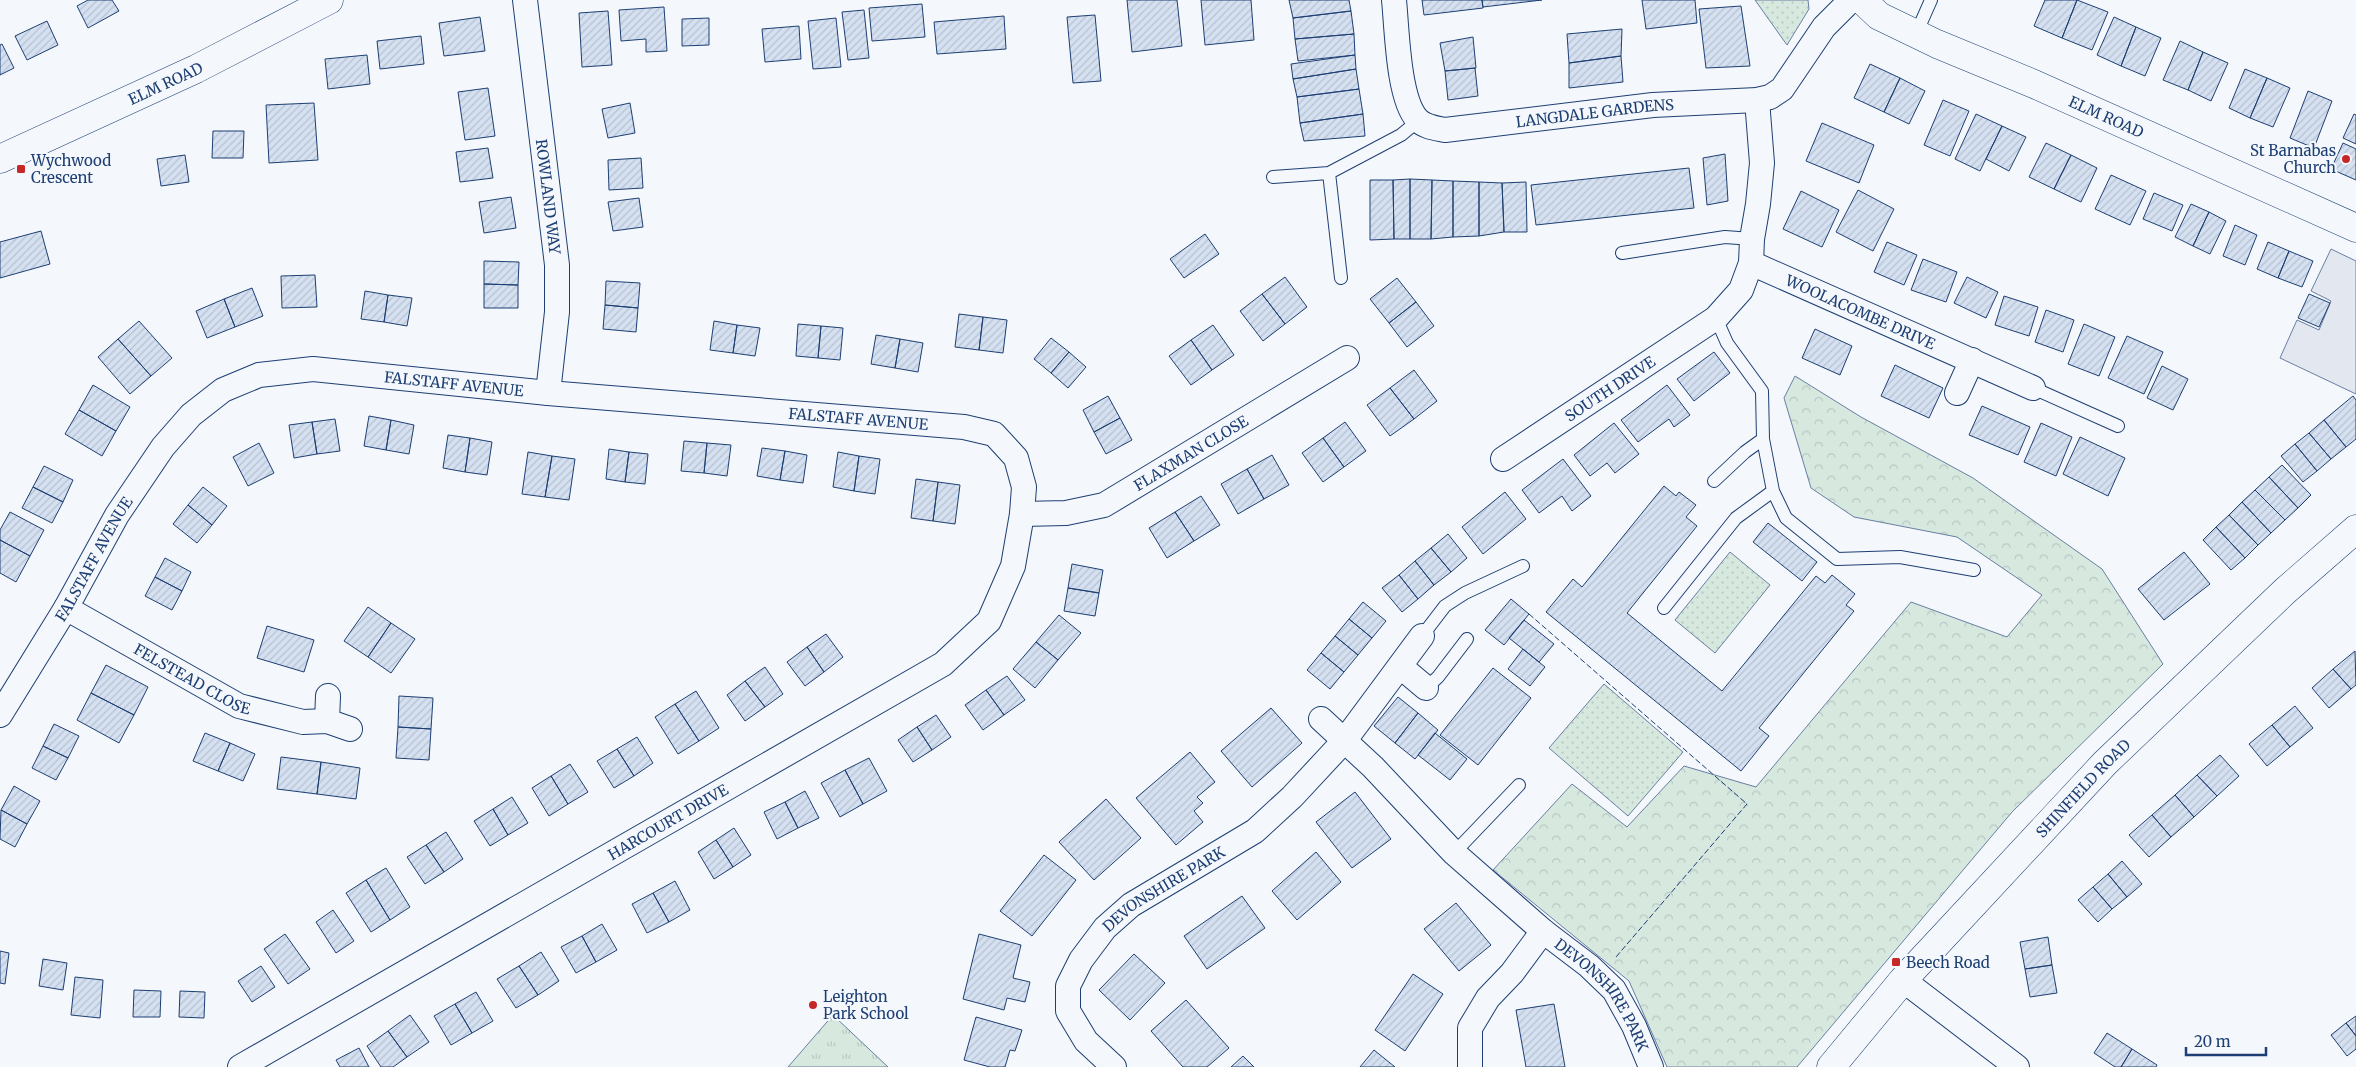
<svg xmlns="http://www.w3.org/2000/svg" width="2356" height="1067" font-family="Merriweather,serif">
  <style>
    .grass { fill: url(#grass-dots); stroke: #687fa3 }
    .forest { fill: url(#forest-crowns); stroke: #687fa3 }
    .park { fill: url(#park-tufts); stroke: #687fa3 }
    .parking { fill: #e3e8f0; stroke: #687fa3 }
    .building { fill: url(#building-hatch); stroke: #1d3f73 }
    .lines { fill: none; stroke-linecap: round; stroke-linejoin: round }
    .lane-casing { stroke: #1d3f73; stroke-width: 14 }
    .street-casing { stroke: #1d3f73; stroke-width: 26 }
    .secondary-casing { stroke: #1d3f73; stroke-width: 29 }
    .primary-casing { stroke: #1d3f73; stroke-width: 29 }
    .lane { stroke: #f4f7fb; stroke-width: 12 }
    .street { stroke: #f4f7fb; stroke-width: 24 }
    .secondary { stroke: #f4f7fb; stroke-width: 28 }
    .primary { stroke: #f4f7fb; stroke-width: 28 }
    .fence { stroke: #1d3f73; stroke-width: 1; stroke-dasharray: 6 2.5; stroke-linecap: butt }
    .poi-dot { fill: #c62828; stroke: #f4f7fb; stroke-width: 2 }
    .labels { text-anchor: middle; dominant-baseline: central; stroke-width: 4; stroke-linejoin: round; paint-order: stroke }
    .street-label { font-size: 15px; fill: #1d3f73; stroke: #f4f7fb }
    .poi-label { font-size: 15px; fill: #1d3f73; stroke: #f4f7fb; text-anchor: start }
  </style>
  <defs>
    <pattern id="grass-dots" width="8" height="8" patternUnits="userSpaceOnUse" patternTransform="scale(1.25)"><rect width="8" height="8" fill="#d7e8df"/><path d="M2 2h.1M6 6h.1" fill="none" stroke="#b8c8c3" stroke-width="1.8" stroke-linecap="round"/></pattern>
    <pattern id="forest-crowns" width="20" height="18" patternUnits="userSpaceOnUse" patternTransform="scale(1.25)"><rect width="20" height="18" fill="#d7e8df"/><path d="M2 6a3 3 0 1 1 6 0M12 15a3 3 0 1 1 6 0" fill="none" stroke="#b8c8c3"/></pattern>
    <pattern id="park-tufts" width="24" height="20" patternUnits="userSpaceOnUse" patternTransform="scale(1.25)"><rect width="24" height="20" fill="#d7e8df"/><path d="M3 7l-1-3M5 7V3M7 7l1-3M15 17l-1-3M17 17v-4M19 17l1-3" fill="none" stroke="#b8c8c3"/></pattern>
    <pattern id="building-hatch" width="6" height="6" patternUnits="userSpaceOnUse" patternTransform="scale(1.25)"><rect width="6" height="6" fill="#d5e0f0"/><path d="M-1 1l2-2M0 6l6-6M5 7l2-2" fill="none" stroke="#b6c1d1"/></pattern>
  </defs>
  <rect width="100%" height="100%" fill="#f4f7fb"/>
  <path class="grass" d="M1755 0H1808L1809 9 1787 45Z
    M1730 552 1770 585 1715 653 1675 620Z
    M1604 684 1683 752 1628 816 1549 748Z"/>
  <path class="forest" d="M1795 376 1861 417 1973 478 2102 569 2163 664 2012 812 1797 1067H1667L1629 981 1493 870 1572 784 1627 827 1684 766 1756 787 1911 602 2007 637 2042 595 1957 537 1854 517 1811 488 1784 398Z"/>
  <path class="park" d="M833 1015 888 1067H788Z"/>
  <path class="parking" d="M2331 249 2356 261V394L2280 358 2297 320 2319 330 2331 301 2311 291Z"/>
  <path class="building" d="M88 0H112L119 11 88 28 77 6Z
    M1127 0H1177L1182 46 1132 52Z
    M1201 0H1251L1254 40 1205 45Z
    M1289 0H1349L1351 11 1293 18Z
    M1422 0H1482L1483 8 1424 15Z
    M1482 0H1542L1483 7Z
    M1642 0H1695L1697 23 1646 29Z
    M2045 0H2077L2062 38 2034 26Z
    M2077 0 2108 12 2092 50 2062 38Z
    M922 4 925 37 872 41 869 8Z
    M1741 6 1750 66 1706 68 1699 9Z
    M664 7 667 51 646 52V39L621 41 619 10Z
    M864 10 869 58 848 60 842 12Z
    M608 11 612 65 582 67 579 13Z
    M1351 11 1354 34 1295 39 1293 18Z
    M1095 15 1101 81 1073 83 1067 17Z
    M1004 16 1006 49 937 54 934 22Z
    M480 17 485 51 444 56 439 23Z
    M2114 17 2136 27 2121 66 2097 55Z
    M709 18V45L682 46V19Z
    M836 18 841 67 813 69 808 21Z
    M47 21 58 45 27 60 15 36Z
    M799 26 801 59 765 62 762 29Z
    M2136 27 2161 38 2145 76 2121 66Z
    M1622 29 1621 56 1569 63 1567 34Z
    M1354 34 1355 55 1298 61 1295 39Z
    M421 36 424 64 380 69 377 41Z
    M1473 37 1476 68 1445 71 1440 43Z
    M2180 41 2203 52 2188 90 2163 80Z
    M2 44 14 68 0 75V45Z
    M2203 52 2228 63 2211 101 2188 90Z
    M367 55 370 84 328 89 325 59Z
    M1355 55 1356 69 1293 79 1291 64Z
    M1621 56 1623 82 1569 88V63Z
    M1870 64 1900 78 1884 112 1854 98Z
    M1475 68 1478 96 1448 100 1445 71Z
    M1356 69 1359 89 1297 97 1293 79Z
    M2245 69 2267 78 2250 118 2229 108Z
    M1900 78 1925 91 1909 124 1884 112Z
    M2267 78 2290 88 2273 127 2250 118Z
    M488 88 495 136 465 140 458 92Z
    M1359 89 1363 114 1300 123 1297 97Z
    M2308 91 2332 101 2314 148 2290 138Z
    M1943 100 1969 111 1950 156 1924 145Z
    M314 103 318 160 269 163 266 105Z
    M630 103 635 133 608 138 602 109Z
    M1363 114 1365 136 1304 141 1300 123Z
    M1976 114 2002 126 1980 171 1955 159Z
    M2354 114 2356 115V144L2343 138Z
    M1822 123 1874 145 1859 183 1806 161Z
    M2002 126 2026 137 2009 171 1986 159Z
    M213 131H244L243 158H212Z
    M2046 143 2071 155 2054 189 2029 177Z
    M2343 143 2356 149V180L2331 169Z
    M488 148 493 178 460 182 456 152Z
    M1725 154 1728 201 1707 205 1703 158Z
    M185 155 189 182 161 186 157 159Z
    M2071 155 2097 168 2081 202 2054 189Z
    M641 158 643 188 609 190 608 160Z
    M1689 168 1694 208 1536 225 1531 185Z
    M2111 175 2146 191 2130 225 2095 209Z
    M1410 179V239H1394L1393 180Z
    M1410 179 1432 180 1431 239H1410Z
    M1370 180H1393L1394 239 1370 240Z
    M1432 180 1453 181V237L1431 239Z
    M1453 181 1479 182V236L1453 237Z
    M1479 182 1502 183 1504 232 1479 236Z
    M1526 182 1527 232H1504L1502 183Z
    M1858 190 1894 209 1873 251 1836 232Z
    M1801 191 1839 210 1822 247 1783 229Z
    M2154 193 2183 205 2172 231 2143 219Z
    M511 197 516 228 484 233 479 202Z
    M639 198 643 227 613 231 608 202Z
    M2191 204 2209 212 2193 246 2175 237Z
    M2209 212 2226 221 2210 254 2193 246Z
    M2235 225 2257 235 2245 265 2223 256Z
    M41 231 50 264 0 278V242Z
    M1205 234 1219 254 1184 278 1170 259Z
    M1887 242 1917 255 1904 285 1874 272Z
    M2268 242 2289 251 2278 278 2257 269Z
    M2289 251 2313 261 2302 287 2278 278Z
    M1923 259 1957 272 1946 302 1911 290Z
    M484 261 519 262 518 285 484 284Z
    M315 275 317 307 282 308 281 276Z
    M1285 277 1307 307 1285 324 1262 294Z
    M1967 277 1998 292 1986 318 1954 303Z
    M1397 278 1416 302 1389 323 1370 299Z
    M606 281 640 283 638 308 605 305Z
    M484 284 518 285V308H484Z
    M252 288 263 316 235 327 224 299Z
    M365 291 388 295 384 322 361 319Z
    M1262 294 1285 324 1263 341 1240 311Z
    M2309 294 2330 303 2319 327 2298 318Z
    M388 295 412 298 407 326 384 322Z
    M2004 296 2038 307 2029 336 1995 325Z
    M224 299 235 327 207 338 196 311Z
    M1416 302 1434 326 1407 347 1389 323Z
    M605 305 638 308 636 332 603 329Z
    M2046 310 2074 320 2063 352 2035 342Z
    M959 314 983 317 979 350 955 347Z
    M983 317 1007 320 1003 353 979 350Z
    M139 321 172 358 151 376 118 339Z
    M714 321 737 325 733 353 710 350Z
    M798 324 821 326 818 358 796 356Z
    M2084 324 2115 337 2099 376 2068 364Z
    M737 325 760 328 755 356 733 353Z
    M1213 325 1234 355 1212 370 1191 340Z
    M821 326 843 328 840 360 818 358Z
    M1815 329 1852 346 1840 375 1802 358Z
    M876 335 900 339 895 368 871 364Z
    M2127 336 2163 352 2144 394 2108 378Z
    M1051 338 1069 352 1051 373 1034 359Z
    M118 339 151 376 130 394 98 357Z
    M900 339 923 343 918 372 895 368Z
    M1191 340 1212 370 1191 385 1169 356Z
    M1069 352 1086 367 1068 388 1051 373Z
    M1714 352 1730 373 1694 401 1677 379Z
    M1895 365 1943 388 1929 418 1881 396Z
    M2162 366 2188 379 2173 410 2147 398Z
    M1414 370 1437 401 1414 419 1390 388Z
    M93 385 130 407 116 431 79 410Z
    M1667 385 1690 415 1674 427 1669 419 1638 442 1621 420Z
    M1390 388 1414 419 1390 436 1367 405Z
    M1108 396 1120 418 1094 432 1083 410Z
    M2353 396 2356 400V439L2346 447 2324 420Z
    M1982 406 2030 427 2018 455 1969 435Z
    M79 410 116 431 102 456 65 434Z
    M369 416 391 420 386 450 364 446Z
    M1120 418 1132 440 1106 454 1094 432Z
    M335 419 340 451 317 454 312 422Z
    M391 420 414 425 409 454 386 450Z
    M2324 420 2346 447 2331 459 2309 433Z
    M312 422 317 454 294 458 289 425Z
    M1345 422 1366 451 1344 467 1323 438Z
    M1614 423 1639 454 1615 473 1607 463 1590 476 1574 455Z
    M2041 423 2072 437 2056 476 2024 462Z
    M2309 433 2331 459 2317 471 2295 444Z
    M448 435 470 438 465 472 443 468Z
    M2080 437 2125 458 2108 496 2063 474Z
    M470 438 492 442 487 475 465 472Z
    M1323 438 1344 467 1323 482 1302 453Z
    M684 441 707 443 704 473 681 471Z
    M259 443 274 473 248 486 233 457Z
    M707 443 731 445 727 476 704 473Z
    M2295 444 2317 471 2303 482 2281 456Z
    M762 448 785 451 780 480 757 476Z
    M609 449 629 452 625 482 606 479Z
    M785 451 807 455 803 483 780 480Z
    M528 452 552 456 545 497 522 494Z
    M629 452 648 454 645 484 625 482Z
    M838 452 859 456 854 491 833 487Z
    M1272 455 1289 485 1264 499 1247 469Z
    M552 456 575 459 569 500 545 497Z
    M859 456 880 459 875 494 854 491Z
    M1563 459 1591 496 1572 511 1562 496 1539 513 1522 490Z
    M2282 465 2311 495 2298 508 2269 477Z
    M44 466 73 480 63 502 33 487Z
    M1247 469 1264 499 1238 514 1221 484Z
    M2269 477 2298 508 2285 520 2255 490Z
    M916 479 938 482 933 521 911 518Z
    M938 482 960 485 955 524 933 521Z
    M1664 486 1676 496 1679 492 1696 505 1686 517 1697 526 1627 613 1722 691 1816 576 1825 583 1832 575 1855 594 1846 605 1854 611 1759 728 1769 736 1741 771 1546 612 1573 579 1582 587Z
    M33 487 63 502 52 523 22 508Z
    M203 487 227 506 212 525 188 505Z
    M2255 490 2285 520 2271 533 2242 502Z
    M1505 492 1526 519 1483 554 1462 527Z
    M1201 496 1220 525 1194 541 1175 512Z
    M2242 502 2271 533 2258 545 2229 515Z
    M188 505 212 525 197 543 173 524Z
    M10 512 44 530 30 556 0 540V530Z
    M1175 512 1194 541 1167 558 1149 528Z
    M2229 515 2258 545 2245 558 2216 527Z
    M1768 523 1817 562 1802 581 1753 542Z
    M2216 527 2245 558 2231 570 2203 540Z
    M1448 534 1467 558 1451 572 1431 548Z
    M0 540 30 556 16 582 0 573Z
    M1431 548 1451 572 1434 585 1415 561Z
    M2184 552 2210 584 2164 620 2138 589Z
    M165 558 191 572 182 591 155 577Z
    M1415 561 1434 585 1418 599 1399 575Z
    M1072 564 1103 570 1099 593 1068 588Z
    M1399 575 1418 599 1402 612 1382 588Z
    M155 577 182 591 172 610 145 596Z
    M1068 588 1099 593 1095 616 1064 611Z
    M1511 599 1529 614 1504 645 1485 630Z
    M1363 602 1386 621 1372 638 1349 619Z
    M368 607 391 623 368 657 344 641Z
    M1059 615 1081 633 1058 660 1036 642Z
    M1349 619 1372 638 1358 655 1335 636Z
    M1524 620 1554 644 1539 662 1509 638Z
    M391 623 415 639 391 673 368 657Z
    M267 626 314 640 304 672 257 658Z
    M826 634 843 657 824 672 807 647Z
    M1335 636 1358 655 1344 672 1321 653Z
    M1036 642 1058 660 1035 688 1013 669Z
    M807 647 824 672 805 686 787 662Z
    M1523 649 1545 667 1530 686 1508 669Z
    M2355 651 2356 685 2351 689 2333 669Z
    M1321 653 1344 672 1330 689 1307 670Z
    M106 665 148 687 134 715 91 693Z
    M765 667 783 694 765 707 745 681Z
    M1493 668 1531 698 1478 765 1440 735Z
    M2333 669 2351 689 2329 708 2312 688Z
    M1007 676 1025 700 1004 715 986 690Z
    M745 681 765 707 745 721 727 695Z
    M986 690 1004 715 983 730 965 705Z
    M696 691 719 728 699 741 675 704Z
    M91 693 134 715 119 743 77 720Z
    M399 696 433 698 431 729 398 727Z
    M1398 697 1418 713 1395 743 1374 726Z
    M675 704 699 741 678 754 655 717Z
    M2295 706 2313 728 2290 747 2272 725Z
    M1271 708 1302 743 1252 787 1221 751Z
    M1418 713 1438 730 1415 759 1395 743Z
    M936 715 951 737 932 750 917 727Z
    M54 724 79 736 68 758 43 746Z
    M2272 725 2290 747 2267 766 2249 744Z
    M398 727 431 729 429 760 396 758Z
    M917 727 932 750 913 762 898 740Z
    M205 733 230 743 218 771 193 761Z
    M1435 733 1467 759 1450 780 1418 755Z
    M637 737 653 763 634 776 617 749Z
    M230 743 255 754 243 781 218 771Z
    M43 746 68 758 56 780 32 768Z
    M617 749 634 776 614 788 597 761Z
    M1190 752 1215 782 1197 797 1203 803 1194 811 1203 822 1176 845 1136 798Z
    M2220 755 2239 776 2217 796 2197 775Z
    M281 757 321 762 317 794 277 789Z
    M869 758 887 791 863 804 845 770Z
    M321 762 360 768 356 799 317 794Z
    M570 764 588 792 568 804 551 776Z
    M845 770 863 804 840 817 821 783Z
    M2197 775 2217 796 2194 817 2175 795Z
    M551 776 568 804 549 816 532 788Z
    M14 786 40 801 27 824 1 810Z
    M805 791 819 818 798 828 785 802Z
    M1355 792 1391 839 1352 868 1316 822Z
    M2175 795 2194 817 2171 837 2152 815Z
    M512 797 528 823 508 835 493 809Z
    M1106 799 1141 838 1094 880 1059 842Z
    M785 802 798 828 777 839 764 812Z
    M493 809 508 835 490 846 474 821Z
    M1 810 27 824 15 847 0 839Z
    M2152 815 2171 837 2149 857 2129 835Z
    M734 828 751 855 733 867 716 840Z
    M446 832 463 859 444 872 426 845Z
    M716 840 733 867 714 879 698 852Z
    M426 845 444 872 425 884 407 857Z
    M1316 852 1341 882 1297 920 1272 891Z
    M1044 855 1076 880 1032 936 1000 911Z
    M2122 861 2142 884 2127 897 2108 874Z
    M386 868 410 907 390 920 366 880Z
    M2108 874 2127 897 2112 909 2093 887Z
    M366 880 390 920 371 932 346 893Z
    M675 881 690 910 669 922 653 893Z
    M2093 887 2112 909 2098 922 2078 900Z
    M653 893 669 922 647 933 632 904Z
    M1242 896 1265 928 1207 969 1184 936Z
    M1456 903 1491 945 1459 971 1424 929Z
    M333 910 354 941 336 953 316 922Z
    M602 924 617 950 596 962 582 936Z
    M285 934 310 969 288 984 264 949Z
    M979 934 1021 945 1013 978 1030 982 1025 1002 1007 998 1004 1010 963 999Z
    M582 936 596 962 576 973 561 947Z
    M2048 937 2052 965 2025 969 2020 942Z
    M0 951 9 953 5 984 0 983Z
    M541 952 559 981 538 995 519 966Z
    M1134 954 1165 983 1130 1020 1099 990Z
    M43 959 67 963 63 990 39 986Z
    M2052 965 2057 993 2030 997 2025 969Z
    M261 966 275 987 252 1002 238 981Z
    M519 966 538 995 516 1008 497 979Z
    M1413 974 1443 994 1405 1051 1375 1030Z
    M75 977 103 980 100 1018 71 1015Z
    M134 990 161 991 160 1017H133Z
    M180 991 205 992 204 1018 179 1017Z
    M476 992 493 1021 472 1033 455 1004Z
    M1186 1000 1229 1048 1207 1067H1183L1151 1031Z
    M455 1004 472 1033 451 1045 434 1016Z
    M1554 1004 1565 1067H1526L1516 1010Z
    M410 1015 429 1042 407 1057 388 1031Z
    M2356 1016V1036L2346 1023Z
    M976 1017 1022 1030 1015 1051 1010 1050 1005 1067H990L964 1060Z
    M2346 1023 2356 1036V1049L2347 1056 2331 1035Z
    M388 1031 407 1057 393 1067H381L367 1046Z
    M2107 1033 2132 1049 2121 1067H2115L2094 1053Z
    M359 1048 369 1067H340L336 1060Z
    M2132 1049 2157 1065 2156 1067H2121Z
    M1374 1050 1395 1067H1360Z
    M1243 1056 1254 1067H1231Z"/>
  <g class="lines">
    <g class="lane-casing">
      <path id="lane" d="M1916 34 1931 0
        M1273 177 1329 173
        M1622 253 1725 237 1752 239
        M1341 278 1329 173 1401 135 1418 121
        M1716 318 1727 343 1762 391 1763 439 1773 491 1786 518 1837 559 1900 557 1974 570
        M2033 388 2118 426
        M1714 481 1745 452 1763 439
        M1664 608 1736 518 1773 491
        M1422 636 1445 606 1465 593 1523 566
        M1426 688 1438 677 1467 639
        M1454 853 1519 785"/>
    </g>
    <g class="street-casing">
      <g id="street">
        <path id="s1" d="M525 0 557 265V312L548 393"/>
        <path id="s2" d="M1394 0C1397 29 1398 98 1417 119 1424 127 1435 128 1445 130L1653 105 1757 100 1770 97 1782 89 1824 27 1851 0"/>
        <path id="s3" d="M1751 263 2033 388"/>
        <path d="M1957 393 1972 360"/>
        <path id="s4" d="M1503 459 1716 318 1741 290 1751 263 1752 239 1758 204 1762 163 1757 100"/>
        <path id="s5" d="M1022 514 1066 513 1104 505 1347 358"/>
        <path id="s6" d="M66 608 239 706 303 722 327 721 350 729"/>
        <path d="M1401 667 1426 688"/>
        <path id="s7" d="M0 715 66 608 117 515 163 447 191 415 223 390 259 375 313 369 548 393 964 427 994 434 1016 458 1024 487 1022 514 1013 566 989 621 943 664 240 1067"/>
        <path id="s8" d="M1321 719 1373 767 1454 853 1543 931 1589 966 1614 990 1634 1026 1651 1067"/>
        <path d="M327 721 328 696"/>
        <path d="M1903 980 2017 1067"/>
        <path id="s9" d="M1114 1067 1086 1041 1068 1011V986L1081 960 1105 928 1131 905 1255 831 1292 797 1345 740 1422 636"/>
        <path d="M1470 1067V1028L1488 998 1512 973 1543 931"/>
      </g>
    </g>
    <g class="secondary-casing">
      <g id="secondary">
        <path id="s10" d="M1862 0 1879 16 1937 44 2034 84 2356 228"/>
        <path id="s11" d="M0 159 196 69 329 0"/>
      </g>
    </g>
    <g class="primary-casing">
      <g id="primary">
        <path id="s12" d="M1831 1067 1903 980 2105 763 2285 591 2356 529"/>
      </g>
    </g>
    <use href="#lane" class="lane"/>
    <use href="#street" class="street"/>
    <use href="#secondary" class="secondary"/>
    <use href="#primary" class="primary"/>
    <path class="fence" d="M1529 614 1747 804 1616 957"/>
  </g>
  <g class="poi-dot">
    <circle cx="2346" cy="159" r="5"/>
    <rect x="16" y="164" width="10" height="10" rx="2.5"/>
    <rect x="1891" y="957" width="10" height="10" rx="2.5"/>
    <circle cx="813" cy="1005" r="5"/>
  </g>
  <g class="labels">
    <g class="street-label">
      <text stroke="none"><textPath href="#s11" startOffset="182">ELM ROAD</textPath></text>
      <text stroke="none"><textPath href="#s2" startOffset="304">LANGDALE GARDENS</textPath></text>
      <text stroke="none"><textPath href="#s10" startOffset="272">ELM ROAD</textPath></text>
      <text stroke="none"><textPath href="#s1" startOffset="198">ROWLAND WAY</textPath></text>
      <text stroke="none"><textPath href="#s3" startOffset="120">WOOLACOMBE DRIVE</textPath></text>
      <text stroke="none"><textPath href="#s7" startOffset="632">FALSTAFF AVENUE</textPath></text>
      <text stroke="none"><textPath href="#s4" startOffset="128">SOUTH DRIVE</textPath></text>
      <text stroke="none"><textPath href="#s7" startOffset="1038">FALSTAFF AVENUE</textPath></text>
      <text stroke="none"><textPath href="#s5" startOffset="184">FLAXMAN CLOSE</textPath></text>
      <text stroke="none"><textPath href="#s7" startOffset="182">FALSTAFF AVENUE</textPath></text>
      <text stroke="none"><textPath href="#s6" startOffset="145">FELSTEAD CLOSE</textPath></text>
      <text stroke="none"><textPath href="#s12" startOffset="376">SHINFIELD ROAD</textPath></text>
      <text transform="translate(668 822) rotate(-30)">HARCOURT DRIVE</text>
      <text stroke="none"><textPath href="#s9" startOffset="238">DEVONSHIRE PARK</textPath></text>
      <text stroke="none"><textPath href="#s8" startOffset="396">DEVONSHIRE PARK</textPath></text>
    </g>
    <g class="poi-label">
      <text x="2336" y="150" text-anchor="end">St Barnabas<tspan x="2336" dy="17">Church</tspan></text>
      <text x="31" y="160">Wychwood<tspan x="31" dy="17">Crescent</tspan></text>
      <text x="1906" y="962">Beech Road</text>
      <text x="823" y="996">Leighton<tspan x="823" dy="17">Park School</tspan></text>
    </g>
  </g>
  <path d="M2186 1047v8h80v-8" fill="none" stroke="#1d3f73" stroke-width="2.5"/>
  <text x="2194" y="1047" font-size="15" fill="#1d3f73" stroke="#f4f7fb" stroke-width="4" paint-order="stroke">20 m</text>
</svg>
